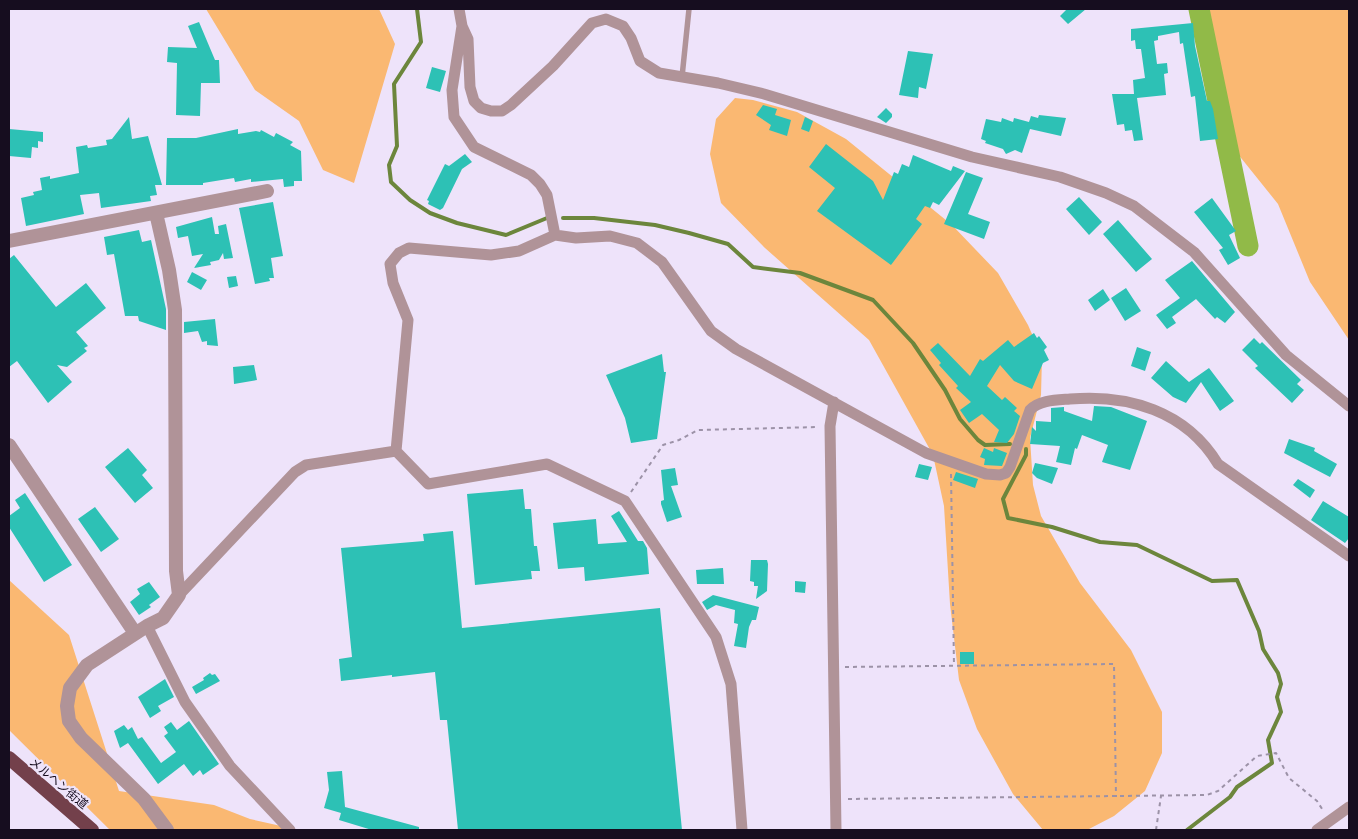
<svg xmlns="http://www.w3.org/2000/svg" width="1358" height="839" font-family="'Open Sans','Noto Sans JP',sans-serif">
  <style>
    .green { fill: #fab872 }
    .lines { fill: none; stroke-linecap: round; stroke-linejoin: round }
    .stream { stroke: #6c863c; stroke-width: 4 }
    .river { stroke: #91ba48; stroke-width: 21 }
    .building { fill: #2dc1b5 }
    .path { stroke: #9c92a7; stroke-width: 2; stroke-dasharray: 4 4; stroke-linecap: butt }
    .service { stroke: #b09398; stroke-width: 5.5 }
    .minor { stroke: #b09398; stroke-width: 11 }
    .tertiary { stroke: #b09398; stroke-width: 14 }
    .trunk { stroke: #73404b; stroke-width: 14 }
    .labels { text-anchor: middle; dominant-baseline: central; stroke-width: 4.5; stroke-linejoin: round; paint-order: stroke }
    .street-label { font-size: 12px; fill: #160d1f; stroke: #eee3fa }
  </style>
  <rect width="100%" height="100%" fill="#eee3fa"/>
  <path class="green" d="M206 9H379L395 44 354 183 323 170 299 121 255 90Z
    M1209 9H1349V340L1310 282 1278 204 1221 133 1205 77 1200 32Z
    M735 98 753 100 797 112 846 139 952 225 998 273 1028 325 1042 357 1041 395 1030 438 1033 485 1041 516 1080 583 1131 650 1162 712V753L1145 791 1114 816 1089 829 1043 830 1013 794 977 729 959 680 950 604 944 506 933 455 869 340 765 248 721 203 710 154 716 119Z
    M9 580 69 635 119 791 214 805 250 819 299 830H110L9 730Z"/>
  <g class="lines">
    <path class="stream" d="M417 9 421 42 394 84 397 146 389 165 391 182 410 200 430 213 457 223 506 235 547 218
      M563 218H594L655 225 689 233 728 244 753 267 800 273 873 300 913 343 945 390 960 419 978 440 985 445 1010 444
      M1026 449V455L1003 499 1008 518 1052 527 1100 542 1137 545 1212 581 1237 580 1259 631 1263 649 1278 673 1281 684 1277 697 1281 712 1268 740 1272 763 1237 787 1230 797 1187 830"/>
    <path class="river" d="M1199 9 1248 246"/>
  </g>
  <path class="building" d="M1067 9H1086L1068 24 1060 16Z
    M199 22 215 60H219L220 83H201L200 116 176 115 177 63 167 62 168 47 197 48 188 26Z
    M1193 23 1195 46 1207 101H1210L1213 109 1218 139 1200 141 1195 96 1191 97 1183 43 1180 44 1179 32 1158 36V40L1154 41 1157 64 1167 63 1168 73 1164 74 1166 95 1137 98 1143 140 1134 141 1132 130 1125 131 1124 124 1117 125 1112 94H1134L1133 80 1145 78 1141 49H1136L1135 40 1131 41V29Z
    M908 51 933 54 926 89 919 87 918 98 899 95Z
    M432 67 446 71 440 92 426 88Z
    M763 105 777 109 775 115 791 120 787 136 769 130 771 125 756 115Z
    M886 108 892 114V117L886 123 877 117Z
    M1039 115 1066 118 1061 136 1030 129 1022 153 1015 150 1006 154 1003 149 985 143 986 141 981 139 986 119 1001 122 1002 118 1013 122 1014 118 1029 122 1031 116 1038 118Z
    M129 117 132 139 148 136 162 185H155L157 195 150 196 151 201 101 208 99 193 80 195 84 214 26 226 21 198 34 195 33 192 42 190 40 178 50 176V179L79 173 76 147 87 145 88 148 107 145 106 140 112 139Z
    M805 117 813 121 809 132 801 129Z
    M9 129 43 132V142L38 141V148L32 147 31 158 9 156Z
    M238 129V134L256 131 260 132 261 130 274 137 276 133 293 142 290 145 301 151 302 181H294V186L284 187 283 179 251 182V179L235 182 234 178 203 183V185H166L167 138H196Z
    M826 144 873 181 883 200 894 172 898 174 902 164 909 167 913 155 951 171 953 166 965 171 939 205 933 202 930 208 925 206 916 219 922 224 891 265 817 211 835 188 809 167Z
    M465 154 472 162 462 169 443 208 440 210 428 204 429 201 427 200 445 164 449 166Z
    M966 172 983 178 968 214 990 222 984 239 944 224Z
    M1079 197 1102 222 1089 235 1066 209Z
    M1212 198 1236 231 1229 235 1240 258 1228 265 1219 250 1223 248 1194 212Z
    M273 202 283 256 271 258 274 278H269L270 281 255 284 239 208Z
    M212 217 215 234H219L218 226 226 224 233 258 224 259 223 253 219 260 210 262 211 265 194 268 203 254 192 256 188 236 178 238 176 227Z
    M1118 220 1152 259 1136 272 1103 234Z
    M139 230 142 242 151 240 166 309V330L139 321 138 316H125L114 254 107 255 104 237Z
    M14 255 56 307 86 283 106 308 76 332 88 346 84 348 87 351 67 367 57 365 72 382 48 403 17 361 9 367V259Z
    M1192 261 1235 312 1225 323 1217 317 1215 319 1196 299 1172 317 1176 323 1167 329 1156 315 1180 298 1165 280Z
    M192 272 207 280 201 290 187 282Z
    M236 276 238 286 229 288 227 277Z
    M1126 288 1141 311 1125 321 1111 298Z
    M1103 289 1110 300 1095 311 1088 300Z
    M215 319 218 346 207 345V341L202 342 198 331 184 333V322Z
    M1034 333 1037 338 1039 336 1047 347 1044 350 1049 360 1043 363 1032 389 1014 381 1000 365 987 386 1002 400 1005 397 1017 408 1014 411 1020 416 1014 434 1007 443 994 442 999 430 982 414 969 423 960 410 971 402 956 388 958 386 939 365 941 363 930 350 938 343 970 376 980 359 983 361 1008 340 1014 347Z
    M1254 338 1260 344 1262 342 1301 380 1297 384 1304 390 1292 403 1255 368 1258 366 1242 350Z
    M1137 347 1151 352 1145 371 1131 366Z
    M662 354 664 372H666L657 439 631 443 625 418 606 375Z
    M1166 361 1189 382 1209 368 1234 401 1220 411 1201 382 1186 403 1173 397 1151 378Z
    M254 365 257 380 234 384 233 367Z
    M1094 406 1111 407 1147 421 1130 470 1102 462 1108 445 1082 435 1077 449 1075 448 1071 465 1056 462 1060 446 1030 444 1032 427 1036 431V421L1051 422V408L1064 407V411L1092 421Z
    M1289 439 1315 448 1314 451 1337 464 1330 477 1284 453Z
    M128 448 147 470 142 475 153 488 135 503 105 467Z
    M984 448 993 452 994 448 1007 453 1002 466 984 465 985 459 980 457Z
    M1035 463 1058 468 1052 484 1037 478 1032 473Z
    M919 464 932 467 928 480 915 477Z
    M675 468 678 485 671 486 682 517 667 522 661 504V501L664 500 661 470Z
    M956 472 978 479 975 488 953 480Z
    M1298 479 1315 490 1310 498 1293 485Z
    M523 489 525 509H531L534 546H537L540 571H531L532 579 475 585 467 494Z
    M25 493 72 565 44 582 9 527V516L20 508 15 500Z
    M1323 501 1349 517V538L1345 543 1311 520Z
    M95 507 119 539 101 552 78 519Z
    M619 511 638 541H643L647 548 649 574 585 581 584 567 558 569 553 523 596 519 598 544 627 542 611 516Z
    M453 531 462 628 660 608 682 830H458L447 720H440L435 672 392 677V675L341 681 339 659 352 657 341 548 424 541 423 534Z
    M751 560H767L768 564 767 591 756 599 758 586H754V582L750 581Z
    M723 568 724 584H697L696 570Z
    M795 581 806 582 805 593 795 592Z
    M149 582 160 597 149 605 151 607 139 615 130 602 140 594 137 589Z
    M713 595 759 607 756 620H752L749 627 746 648 734 646 738 624 734 623 735 610 716 605 707 610 702 602Z
    M960 652H974V664H960Z
    M210 673 212 675 215 674 220 681 196 694 192 687 204 680 203 678Z
    M165 679 174 697 158 706 161 711 150 718 138 697Z
    M189 721 219 764 203 775 200 770 193 776 184 764 158 784 128 743 120 748 114 731 124 725 128 730 132 727 138 739 142 737 161 763 176 752 164 736 168 733 164 727 171 722 177 730Z
    M342 771 345 807 419 827V830H372L339 820 341 813 324 808 329 790 327 772Z"/>
  <g class="lines">
    <path class="path" d="M951 474 954 666
      M631 492 663 445 679 440 698 430 818 427
      M845 667 1114 664 1116 797
      M848 799 1207 795 1218 791 1257 756 1276 753 1289 778 1317 801 1324 812
      M1156 830 1161 796"/>
    <path class="service" d="M682 77 689 9"/>
    <path class="minor" d="M459 9 462 26 452 90 454 117 474 147 531 175 540 184 547 195 555 235
      M462 26 468 39 470 87 474 101 481 108 491 111H502L511 105 553 66 592 23 606 19 623 26 631 38 640 61 659 73 718 83 764 94 972 157 1060 177 1106 193 1134 206 1194 252 1286 355 1349 406
      M834 402 830 426 836 830
      M396 451 428 484 547 464 625 501 716 637 731 684 742 830
      M179 595 295 472 306 465 396 451 408 320 393 283 390 264 399 253 409 248 491 255 519 251 555 235 576 238 610 236 637 243 662 262 711 331 736 349 926 453 986 474 1000 475 1006 473 1010 467 1030 410C1039 400 1057 400 1070 399 1128 394 1186 411 1218 464L1349 556
      M147 626 185 702 230 766 290 830
      M1317 830 1349 807"/>
    <path class="tertiary" d="M156 213 169 270 175 310 176 571 179 595 163 618 147 626 87 665 70 688 67 706 69 721 81 738 144 799 167 830
      M9 241 267 191
      M9 445 135 633"/>
    <path class="trunk" d="M9 758 92 830"/>
  </g>
  <g class="labels">
    <g class="street-label">
      <text transform="translate(59 783) rotate(40)">メルヘン街道</text>
    </g>
  </g>
  <rect width="1358" height="839" fill="none" stroke="#160d1f" stroke-width="20"/>
</svg>
